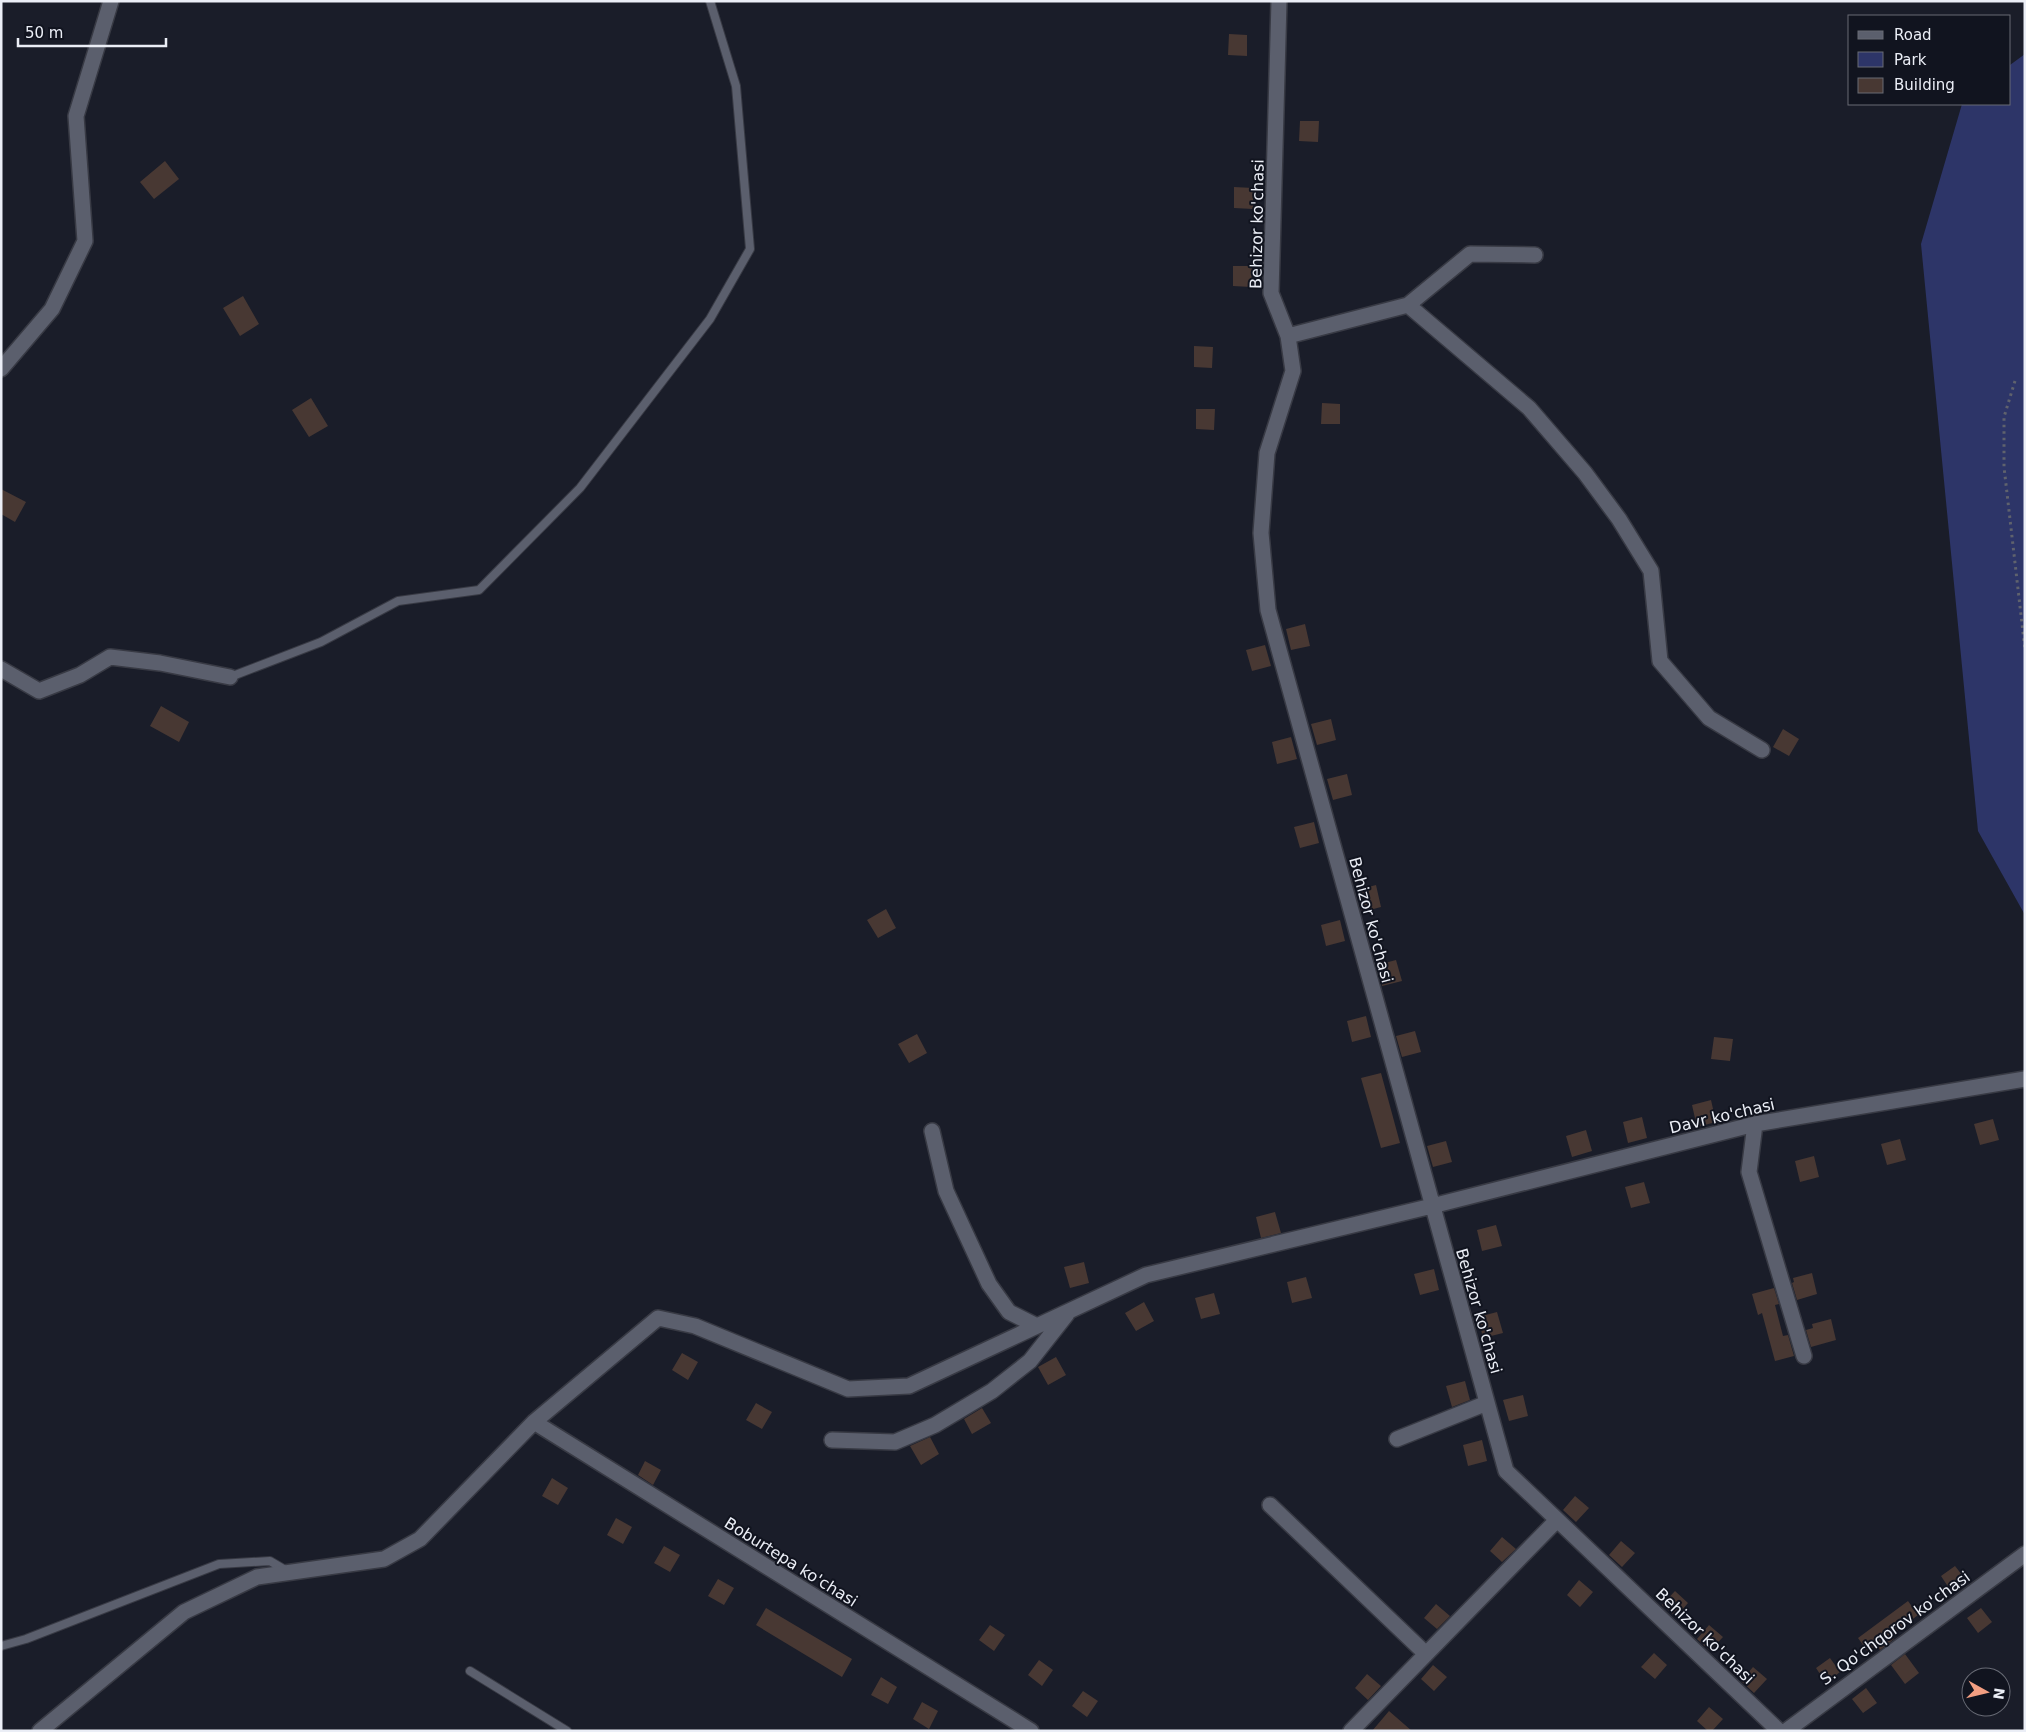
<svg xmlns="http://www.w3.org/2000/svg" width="2026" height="1732" font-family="'DejaVu Sans',sans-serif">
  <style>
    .green { fill: #2d3568 }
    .building { fill: #483833 }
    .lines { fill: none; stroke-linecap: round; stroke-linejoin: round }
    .service-casing { stroke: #383a44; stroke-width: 10 }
    .minor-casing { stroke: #383a44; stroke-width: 18 }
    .path { stroke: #5f626d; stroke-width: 3; stroke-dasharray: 2.5 4; stroke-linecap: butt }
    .service { stroke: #5b5f6d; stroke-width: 8 }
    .minor { stroke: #5b5f6d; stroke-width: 15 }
    .labels { text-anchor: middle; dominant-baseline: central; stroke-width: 4; stroke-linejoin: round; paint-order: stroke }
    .street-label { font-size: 16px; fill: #ebeef6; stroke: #11141f }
  </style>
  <rect width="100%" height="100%" fill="#1a1d29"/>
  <path class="green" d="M2025 54V915L1978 831 1921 244 1962 104H2010V65Z"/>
  <path class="building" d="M1229 34 1247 35V56L1228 55Z
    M1300 121H1319L1318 142 1299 141Z
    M165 161 179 179 154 199 140 182Z
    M1234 187 1253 188V209L1234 208Z
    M1233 266H1252L1251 287 1233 286Z
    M243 296 259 324 240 336 223 308Z
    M1194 346 1213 347 1212 368 1194 367Z
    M311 398 328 426 309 437 292 410Z
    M1322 403 1340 404V424H1321Z
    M1196 409H1215L1214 430 1196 429Z
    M1 489 26 502 15 522 1 514Z
    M1305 624 1310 646 1291 650 1286 629Z
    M1265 645 1271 666 1252 671 1246 650Z
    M161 706 189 722 179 742 150 726Z
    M1331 719 1336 740 1317 745 1311 724Z
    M1783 729 1799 739 1789 756 1773 747Z
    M1291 737 1297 759 1277 764 1272 742Z
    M1347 774 1352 795 1333 800 1327 779Z
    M1314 822 1319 843 1300 848 1294 827Z
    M1376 885 1381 907 1362 912 1357 890Z
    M886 909 896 928 878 938 867 920Z
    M1340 920 1345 941 1326 946 1321 925Z
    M1396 960 1402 981 1382 986 1377 965Z
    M1366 1016 1371 1037 1352 1042 1347 1021Z
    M1415 1031 1421 1052 1402 1057 1396 1036Z
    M917 1034 927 1053 909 1063 898 1044Z
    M1714 1037 1733 1039 1730 1061 1711 1059Z
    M1381 1073 1400 1143 1381 1148 1361 1078Z
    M1711 1100 1716 1122 1697 1127 1692 1105Z
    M1642 1117 1647 1138 1628 1143 1623 1122Z
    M1993 1119 1999 1140 1980 1145 1974 1124Z
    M1586 1130 1592 1151 1572 1157 1566 1136Z
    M1900 1139 1906 1160 1887 1165 1881 1144Z
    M1446 1141 1452 1162 1433 1167 1427 1146Z
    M1814 1156 1819 1177 1800 1182 1795 1161Z
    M1644 1182 1650 1203 1631 1208 1625 1187Z
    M1275 1212 1281 1233 1261 1238 1256 1217Z
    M1496 1225 1502 1246 1482 1251 1477 1230Z
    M1084 1262 1089 1283 1070 1288 1064 1267Z
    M1434 1269 1439 1290 1420 1295 1414 1274Z
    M1812 1273 1817 1294 1797 1300 1792 1283 1794 1282 1793 1278Z
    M1306 1277 1312 1298 1292 1303 1287 1282Z
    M1774 1288 1779 1304 1775 1305 1783 1336 1788 1335 1794 1356 1775 1361 1762 1313 1758 1315 1752 1294Z
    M1214 1293 1220 1314 1201 1319 1195 1298Z
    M1144 1302 1154 1321 1136 1331 1125 1313Z
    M1497 1312 1503 1333 1483 1338 1478 1317Z
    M1831 1319 1836 1340 1811 1347 1806 1330 1813 1328 1812 1324Z
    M682 1353 698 1362 688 1380 672 1370Z
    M1056 1357 1066 1375 1048 1385 1038 1367Z
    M1465 1381 1470 1400 1452 1407 1446 1386Z
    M1523 1395 1528 1416 1509 1421 1503 1400Z
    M756 1403 772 1412 762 1429 746 1420Z
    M982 1408 991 1423 972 1434 964 1419Z
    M930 1437 939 1454 921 1465 910 1446Z
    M1482 1440 1487 1461 1468 1466 1463 1445Z
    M645 1461 661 1470 653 1485 638 1475Z
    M552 1478 568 1488 558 1505 542 1496Z
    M1575 1496 1589 1508 1576 1522 1563 1510Z
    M616 1518 632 1527 623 1544 607 1535Z
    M1502 1537 1516 1549 1502 1562 1490 1551Z
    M1621 1541 1635 1553 1622 1567 1609 1555Z
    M664 1546 680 1555 670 1572 654 1563Z
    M1955 1566 1966 1580 1951 1591 1941 1576Z
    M718 1579 734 1588 724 1605 708 1596Z
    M1579 1580 1593 1592 1580 1607 1567 1595Z
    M1675 1591 1688 1603 1676 1617 1662 1605Z
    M1908 1601 1918 1615 1891 1636 1894 1639 1880 1650 1877 1645 1868 1652 1858 1638Z
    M1436 1604 1450 1616 1437 1629 1424 1618Z
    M766 1608 852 1659 842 1677 756 1625Z
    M1981 1608 1992 1622 1978 1633 1967 1618Z
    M990 1625 1005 1635 994 1651 979 1640Z
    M1709 1625 1723 1637 1710 1651 1697 1639Z
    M1654 1653 1667 1665 1655 1679 1641 1667Z
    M1905 1654 1919 1673 1905 1684 1891 1665Z
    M1830 1658 1840 1672 1826 1683 1816 1668Z
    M1039 1660 1053 1670 1042 1686 1028 1675Z
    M1433 1665 1447 1677 1434 1691 1421 1679Z
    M1753 1667 1767 1679 1754 1693 1741 1681Z
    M1367 1674 1381 1686 1368 1700 1355 1688Z
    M881 1677 897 1687 888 1704 871 1695Z
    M1866 1688 1877 1703 1863 1713 1852 1699Z
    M1083 1691 1098 1701 1087 1717 1072 1706Z
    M922 1702 938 1711 929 1729 913 1719Z
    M1709 1707 1723 1719 1712 1731H1708L1697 1721Z
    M1389 1711 1412 1731H1372Z"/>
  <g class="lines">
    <g class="service-casing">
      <path id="service" d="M230 677 321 642 398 601 479 590 580 488 710 319 750 249 736 86 710 1
        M1 1646 26 1639 219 1564 270 1561 287 1571
        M470 1671 567 1731"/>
    </g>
    <g class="minor-casing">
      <path id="minor" d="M1279 1 1271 293 1288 336 1293 371 1267 453 1261 533 1268 610 1506 1471 1779 1731
        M1408 305 1529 408 1585 473 1619 519 1651 571 1660 661 1709 718 1762 750
        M1288 336 1408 305 1470 254 1535 255
        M1 369 52 309 85 241 76 116 111 1
        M1 669 39 691 80 675 110 657 160 663 230 677
        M1755 1124 1749 1172 1804 1356
        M932 1131 946 1191 989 1284 1009 1312 1037 1326
        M534 1422 1031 1731
        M1397 1439 1487 1403
        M832 1440 895 1442 935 1425 992 1391 1030 1361 1067 1314
        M1270 1505 1426 1654
        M40 1731 184 1612 257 1577 384 1559 420 1539 534 1422 658 1318 695 1326 848 1389 909 1386 1146 1275 1432 1206 1755 1124 2025 1079
        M1351 1731 1557 1520
        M1786 1731 2025 1554"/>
    </g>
    <path class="path" d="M2015 381 2004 417V467L2025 650"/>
    <use href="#service" class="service"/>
    <use href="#minor" class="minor"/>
  </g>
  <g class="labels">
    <g class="street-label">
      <text transform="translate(1257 224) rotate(-89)">Behizor ko'chasi</text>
      <text transform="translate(1371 920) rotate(75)">Behizor ko'chasi</text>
      <text transform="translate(1722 1116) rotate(-13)">Davr ko'chasi</text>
      <text transform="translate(1479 1311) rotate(74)">Behizor ko'chasi</text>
      <text transform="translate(791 1562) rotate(32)">Boburtepa ko'chasi</text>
      <text transform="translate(1895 1628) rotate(-36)">S. Qo'chqorov ko'chasi</text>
      <text transform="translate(1705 1636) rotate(44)">Behizor ko'chasi</text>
    </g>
  </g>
  <rect width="2026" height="1732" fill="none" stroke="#ebeef6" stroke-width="5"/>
  <rect x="1848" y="15" width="162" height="90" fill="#11141f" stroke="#686b75"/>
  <rect x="1858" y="31" width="25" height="8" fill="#5b5f6d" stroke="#686b75"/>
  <text x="1894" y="40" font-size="15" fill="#ebeef6">Road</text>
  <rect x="1858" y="52" width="25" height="15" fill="#2d3568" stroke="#686b75"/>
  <text x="1894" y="65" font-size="15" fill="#ebeef6">Park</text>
  <rect x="1858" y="78" width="25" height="15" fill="#483833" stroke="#686b75"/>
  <text x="1894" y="90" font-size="15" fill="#ebeef6">Building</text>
  <g transform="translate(1986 1692) rotate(98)"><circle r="24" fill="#11141f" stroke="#686b75"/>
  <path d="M0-4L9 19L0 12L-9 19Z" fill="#f39f82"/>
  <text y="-8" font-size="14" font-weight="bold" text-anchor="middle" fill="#ebeef6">N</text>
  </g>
  <path d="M18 38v8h148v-8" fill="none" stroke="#ebeef6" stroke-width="2.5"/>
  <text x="25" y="38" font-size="15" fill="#ebeef6" stroke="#11141f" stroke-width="4" paint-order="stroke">50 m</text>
</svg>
